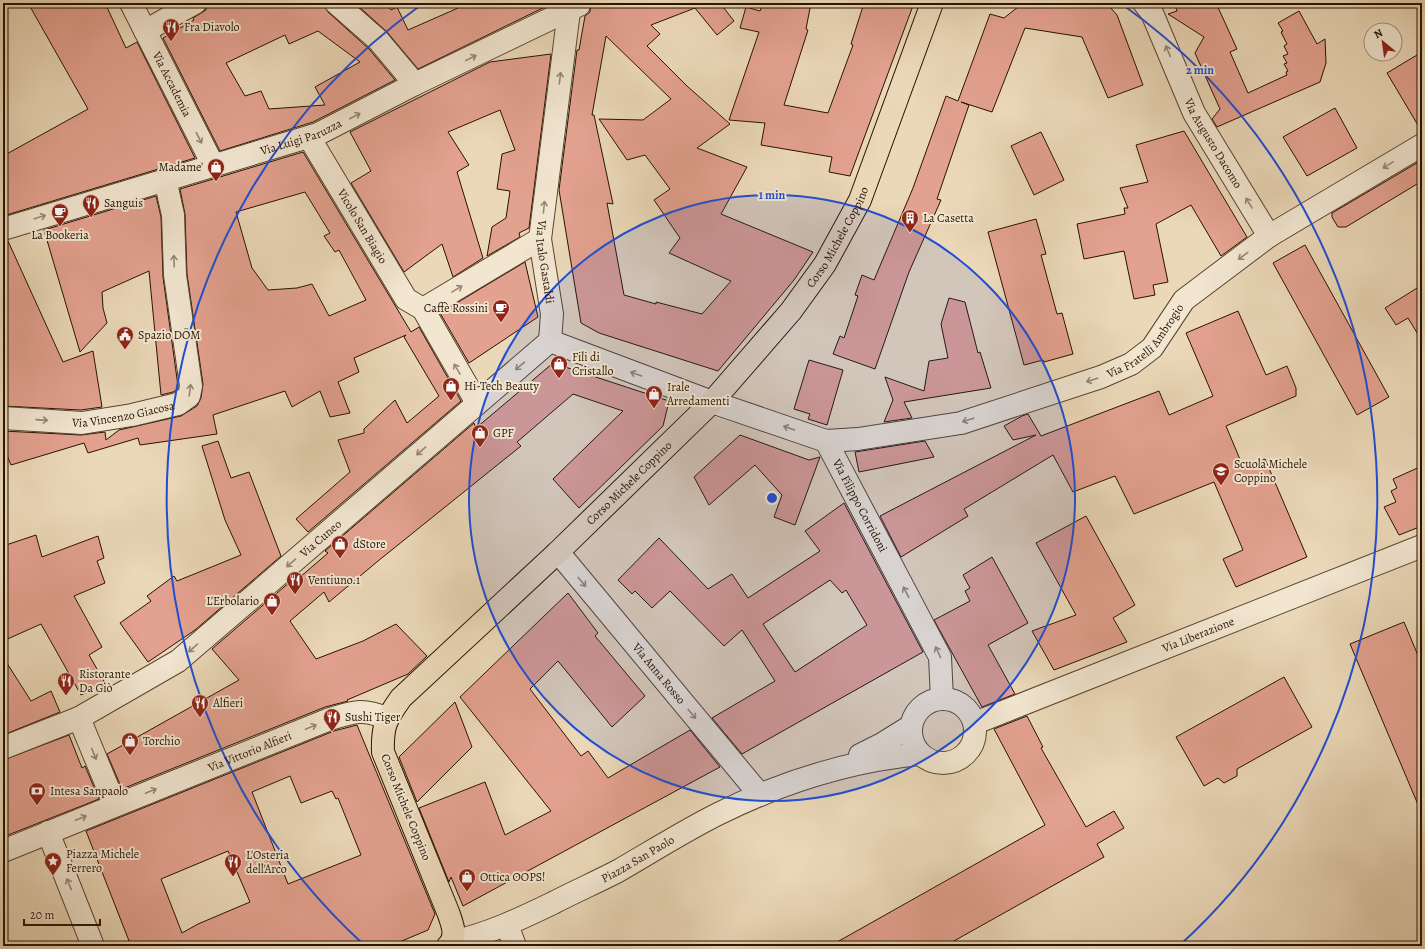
<svg xmlns="http://www.w3.org/2000/svg" width="1425" height="949" font-family="Alegreya,serif">
  <style>
    .building { fill: #e3a18f; stroke: #271201; fill-rule: evenodd }
    .lines { fill: none; stroke-linecap: round; stroke-linejoin: round }
    .minor-casing { stroke: #58442f; stroke-width: 24 }
    .major-casing { stroke: #271201; stroke-width: 24 }
    .minor { stroke: #f2e6d1; stroke-width: 22 }
    .major { stroke: #ebd8b8; stroke-width: 22 }
    .oneway { stroke: #978773 }
    .ring { fill: none; stroke: #1d4ed8; stroke-width: 2 }
    .labels { text-anchor: middle; dominant-baseline: central; stroke-width: 4; stroke-linejoin: round; paint-order: stroke }
    .poi-label { font-size: 12px; fill: #271201; stroke: #f2e6d1; text-anchor: start }
    .street-label { font-size: 12px; fill: #271201; stroke: #f2e6d1 }
    .centre { fill: #1d4ed8; stroke: #f2e6d1; stroke-width: 2 }
    .ring-label { font-size: 12px; text-anchor: middle; font-weight: bold; fill: #1d4ed8; stroke: #f2e6d1; stroke-width: 4; stroke-linejoin: round; paint-order: stroke }
  </style>
  <rect width="100%" height="100%" fill="#ebd8b8"/>
  <filter id="stains"><feTurbulence type="fractalNoise" baseFrequency=".005" numOctaves="4"/><feColorMatrix values="0 0 0 0 .2 0 0 0 0 .09 0 0 0 0 .02 0 0 0 .5 -.17"/></filter>
  <radialGradient id="worn" r=".72"><stop offset=".6" stop-color="#630" stop-opacity="0"/><stop offset="1" stop-color="#630" stop-opacity=".3"/></radialGradient>
  <path class="building" d="M28 3H105L126 48 137 42 195 158 3 216V156L88 109Z
    M207 3H324L328 12 369 49 395 80 313 122 220 151 163 38 194 20 193 18 206 10ZM318 31 360 62 315 87 325 105 269 109 261 91 245 96 226 63 285 35 289 44Z
    M355 3H386L391 10 397 7 408 30 458 8 455 3H553L418 69 387 32Z
    M591 3H720L734 21 717 35 695 8 651 25 660 34 647 46 687 86 730 124 697 148 747 167 721 214 813 252 794 280 718 371 599 333 581 323 559 190 577 50H579L585 16 590 12ZM606 36 671 99 643 120 599 119 627 160 645 155 670 189 654 200 680 238 669 253 731 281 702 314 656 302V304L624 295 607 203 613 204 594 115H592Z
    M763 3H811L806 29 808 30 784 105 828 113 853 45 851 44 864 3H914L850 176 829 172 832 157 761 145 765 123 729 120 759 32 740 28 746 7 760 11Z
    M1023 3H1103L1110 7 1117 15 1143 85 1108 98 1082 37 1025 28 992 112 961 102 969 105 937 199 941 200 909 272 875 369 833 354 840 336 844 338 858 296 855 295 862 275 874 280 913 188 946 96 958 101 990 14 1004 18Z
    M1174 3H1216L1237 49 1230 52 1248 93 1287 75 1286 72 1288 71 1284 64 1287 63 1283 56 1288 54 1284 46 1287 44 1281 32 1283 31 1278 23 1299 11 1317 44 1325 39 1326 63 1320 82 1217 127 1212 119 1220 109 1195 53 1204 37 1168 14 1177 11Z
    M1422 52V132L1387 73Z
    M551 54 529 228 519 233 520 237 487 256 492 227 506 218 510 191 497 189 502 154 515 150 500 110 448 132 469 165 457 172 483 258 453 277 442 244 404 272 351 183 371 171 350 132 490 62Z
    M1335 108 1357 148 1307 176 1283 137Z
    M1184 131 1247 237 1221 256 1191 205 1156 224 1168 282 1153 285 1155 295 1134 299 1124 251 1084 259 1077 224 1125 214 1124 208H1128L1120 188 1148 182 1136 145Z
    M1041 132 1064 180 1034 195 1011 146Z
    M303 152 411 332 419 327 461 401 308 532 296 519 350 472 338 440 364 433V429L395 400 407 423 439 396 404 337 406 335 354 358 359 372 338 382 350 413 330 417 320 391 292 407 285 391 213 415 217 434 140 445 138 438 88 453 84 443 11 465 3 446V431L81 435 105 432 106 440 119 430 181 416 197 406 201 398 203 384 187 274 185 214 180 189ZM305 192 330 233 324 236 335 252 339 250 366 300 329 316 312 284 297 288 268 290 252 268 236 212Z
    M1422 160V181L1346 227H1338L1332 217V213Z
    M156 196 161 217 163 277 178 386V389L173 392 161 395 149 271 102 292 103 308 107 323 80 352 44 230Z
    M1036 219 1046 254 1041 255 1057 314 1062 313 1073 354 1044 362 1043 360 1024 365 988 232Z
    M3 241H8L63 362 93 351 102 407 81 410 3 406Z
    M1305 245 1389 397 1357 415 1273 263Z
    M525 262 538 317 469 363 440 313Z
    M1422 285V341L1408 318 1396 325 1385 308Z
    M949 298 965 302 978 353 980 352 991 388 904 402 912 418 884 422 893 400 885 377 924 391 929 361 948 358 941 324Z
    M1238 311 1266 375 1287 366 1296 388V396L1226 426 1244 469 1265 459 1307 557 1236 587 1223 559 1243 550 1214 482 1134 514 1115 476 1073 492 1053 455 964 509 968 516 901 557 880 516 1036 435 1013 440 1004 426 1022 416 1028 414 1041 436 1159 391 1169 415 1213 396 1186 333Z
    M809 360 843 370 827 425 808 419 810 414 794 409Z
    M553 363 669 401 663 426 579 508 553 479 623 411 573 394 517 442 521 446 378 561 329 602 324 592 290 621 316 659 363 641 396 624 427 656 408 674 347 700 348 701 325 707 122 789 107 754 239 680 212 649 291 581 292 584 328 553 325 551 474 423 476 428Z
    M740 435 809 460 820 457 795 525 774 517 782 495 755 465 709 505 694 477Z
    M218 441 231 478 249 472 281 556 195 630 148 662 120 623 151 601 147 596 174 576 177 581 241 555 225 520 202 446Z
    M925 441 934 457 859 472 855 452Z
    M1422 466V526L1399 535 1384 507 1396 502 1391 491 1397 488 1393 479Z
    M844 503 923 652 742 754 712 718 775 681 742 630 724 646 670 591 652 608 635 591 632 594 618 580 659 538 708 589 732 574 748 598 820 551 805 531ZM830 580 842 593 846 590 867 625 795 672 763 624Z
    M1086 516 1135 605 1113 618 1127 642 1054 670 1032 631 1076 615 1036 543Z
    M36 535 42 557 98 536 104 558 97 561 105 583 74 596 102 647 89 655 105 683 81 695 41 624 3 641V546Z
    M992 557 1028 623 988 645 1015 694 982 707 934 620 970 601 965 591 970 588 963 575Z
    M568 593 598 633 595 636 645 696 612 727 558 661 530 689 581 756 588 751 608 778 690 730 720 767 463 906 451 877 449 882 419 808 485 782 505 835 551 811 460 697Z
    M1404 622 1422 665V814L1350 644Z
    M3 657 31 701 51 691 60 712 3 735Z
    M1284 677 1312 727 1237 769V776L1224 783 1218 778 1204 786 1176 737Z
    M455 702 472 747 417 802 399 757Z
    M1027 716 1043 747 1041 748 1086 827 1114 811 1124 828 1097 844 1104 857 945 946H830L1045 825 994 729Z
    M357 725 435 914 428 930 390 946H131L86 831 334 731ZM290 776 301 803 332 791 336 799 338 798 361 855 288 884 252 792ZM228 851 250 902 198 924 182 933 161 879Z
    M69 735 82 768 85 766 99 799 3 837V760Z"/>
  <g class="lines">
    <g class="minor-casing">
      <g id="minor">
        <path id="s1" d="M131 3 213 165"/>
        <path d="M336 3 378 40 415 84"/>
        <path id="s2" d="M1144 3 1152 13 1194 113 1269 236"/>
        <path id="s3" d="M569 11 540 239 552 314 550 341 712 402 826 441 858 439 961 423 1101 377 1131 364 1152 348 1184 300 1269 236 1422 145"/>
        <path d="M145 31 195 3"/>
        <path id="s4" d="M309 137 406 299 423 309 477 403"/>
        <path id="s5" d="M3 229 318 134 415 84 579 5"/>
        <path d="M423 309 540 239"/>
        <path id="s6" d="M3 418 82 423 132 415 178 404 189 396 191 386 175 275 173 215 165 179"/>
        <path id="s7" d="M826 441 940 657 942 699"/>
        <path id="s8" d="M558 552 760 795"/>
        <circle cx="943" cy="731" r="32"/>
        <path d="M79 718 115 805"/>
        <path id="s9" d="M975 723 1422 546"/>
        <path id="s10" d="M3 748 79 718 178 661 550 341"/>
        <path d="M860 755 882 744 911 726"/>
        <path d="M48 832 93 946"/>
        <path id="s11" d="M3 851 330 719C354 712 362 708 386 718"/>
        <path d="M507 925 515 946"/>
        <path id="s12" d="M452 942C488 934 520 919 553 903 574 892 597 882 618 871 651 852 684 831 718 814 780 783 850 761 919 754"/>
      </g>
    </g>
    <g class="major-casing">
      <g id="major">
        <path id="s13" d="M448 946C458 937 452 923 448 912L383 752C382 726 386 719 401 698L558 552 712 402 791 311 825 264 860 200 932 3"/>
      </g>
    </g>
    <use href="#minor" class="minor"/>
    <use href="#major" class="major"/>
  </g>
  <defs><path id="oneway-shaft" d="M-6 0H5M1.5-3L5.5 0L1.5 3" fill="none" stroke-width="1.6" stroke-linecap="round" stroke-linejoin="round"/></defs>
  <g class="oneway">
    <use href="#oneway-shaft" transform="translate(1168 51) rotate(-113)"/>
    <use href="#oneway-shaft" transform="translate(471 58) rotate(-26)"/>
    <use href="#oneway-shaft" transform="translate(560 78) rotate(-83)"/>
    <use href="#oneway-shaft" transform="translate(355 116) rotate(-27)"/>
    <use href="#oneway-shaft" transform="translate(199 138) rotate(63)"/>
    <use href="#oneway-shaft" transform="translate(1388 165) rotate(149)"/>
    <use href="#oneway-shaft" transform="translate(1249 203) rotate(-122)"/>
    <use href="#oneway-shaft" transform="translate(544 207) rotate(-84)"/>
    <use href="#oneway-shaft" transform="translate(40 217) rotate(-17)"/>
    <use href="#oneway-shaft" transform="translate(1243 256) rotate(143)"/>
    <use href="#oneway-shaft" transform="translate(174 261) rotate(-92)"/>
    <use href="#oneway-shaft" transform="translate(457 289) rotate(-31)"/>
    <use href="#oneway-shaft" transform="translate(520 366) rotate(140)"/>
    <use href="#oneway-shaft" transform="translate(457 369) rotate(-120)"/>
    <use href="#oneway-shaft" transform="translate(636 374) rotate(-160)"/>
    <use href="#oneway-shaft" transform="translate(1092 380) rotate(162)"/>
    <use href="#oneway-shaft" transform="translate(190 390) rotate(-82)"/>
    <use href="#oneway-shaft" transform="translate(42 420) rotate(4)"/>
    <use href="#oneway-shaft" transform="translate(968 420) rotate(162)"/>
    <use href="#oneway-shaft" transform="translate(789 428) rotate(-161)"/>
    <use href="#oneway-shaft" transform="translate(421 451) rotate(139)"/>
    <use href="#oneway-shaft" transform="translate(291 563) rotate(139)"/>
    <use href="#oneway-shaft" transform="translate(582 582) rotate(50)"/>
    <use href="#oneway-shaft" transform="translate(906 592) rotate(-118)"/>
    <use href="#oneway-shaft" transform="translate(193 648) rotate(139)"/>
    <use href="#oneway-shaft" transform="translate(938 652) rotate(-115)"/>
    <use href="#oneway-shaft" transform="translate(692 714) rotate(50)"/>
    <use href="#oneway-shaft" transform="translate(311 727) rotate(-22)"/>
    <use href="#oneway-shaft" transform="translate(94 754) rotate(68)"/>
    <use href="#oneway-shaft" transform="translate(151 791) rotate(-22)"/>
    <use href="#oneway-shaft" transform="translate(81 818) rotate(-22)"/>
    <use href="#oneway-shaft" transform="translate(69 884) rotate(-112)"/>
  </g>
  <circle cx="772" cy="498" r="303" fill="#1d4ed8" fill-opacity=".12"/>
  <g class="ring">
    <circle cx="772" cy="498" r="303"/>
    <path d="M363 944A605 605 0 0 1 421 5M1123 5A605 605 0 0 1 1181 944"/>
  </g>
  <defs>
    <g id="restaurant-pin" transform="scale(0.9)"><path d="M0 17L-7.5 6A9.5 9.5 0 1 1 7.5 6Z" fill="#8f2418" stroke="#f2e6d1"/><path d="M-5-6h1v4h1v-4h1v4h1v-4h1v5L-1.5 .5V6h-2V.5L-5-1ZM5-6V6H3V1.5H1.5Q1.5-4 5-6Z" fill="#fff"/></g>
    <g id="shop-pin" transform="scale(0.9)"><path d="M0 17L-7.5 6A9.5 9.5 0 1 1 7.5 6Z" fill="#8f2418" stroke="#f2e6d1"/><path d="M-5-2.5h2.3a2.7 3.5 0 0 1 5.4 0H5L5.5 6h-11ZM-1.5-2.5h3a1.5 2.3 0 0 0-3 0Z" fill="#fff"/></g>
    <g id="cafe-pin" transform="scale(0.9)"><path d="M0 17L-7.5 6A9.5 9.5 0 1 1 7.5 6Z" fill="#8f2418" stroke="#f2e6d1"/><path d="M-5.5-4.5H6V0H3Q3 3.5 0 3.5H-2.5Q-5.5 3.5-5.5 0ZM3-3.2v2h1.7v-2ZM-6 4.5H4V6H-6Z" fill="#fff"/></g>
    <g id="building-pin" transform="scale(0.9)"><path d="M0 17L-7.5 6A9.5 9.5 0 1 1 7.5 6Z" fill="#8f2418" stroke="#f2e6d1"/><path d="M-4-6H4V6H1V3H-1V6H-4ZM-2.5-4.3h1.7v1.8h-1.7ZM.8-4.3h1.7v1.8H.8ZM-2.5-1h1.7V.8h-1.7ZM.8-1h1.7V.8H.8Z" fill="#fff"/></g>
    <g id="civic-pin" transform="scale(0.9)"><path d="M0 17L-7.5 6A9.5 9.5 0 1 1 7.5 6Z" fill="#8f2418" stroke="#f2e6d1"/><path d="M-.6-6.5H3V-4.5H.6V-3L4-1V1h2V6H-6V1h2V-1L-.6-3ZM-1.2 2.5V6h2.4V2.5Z" fill="#fff"/></g>
    <g id="school-pin" transform="scale(0.9)"><path d="M0 17L-7.5 6A9.5 9.5 0 1 1 7.5 6Z" fill="#8f2418" stroke="#f2e6d1"/><path d="M0-5L7-2L0 1L-7-2ZM-4 1L0 2.5L4 1V4Q0 6-4 4Z" fill="#fff"/></g>
    <g id="bank-pin" transform="scale(0.9)"><path d="M0 17L-7.5 6A9.5 9.5 0 1 1 7.5 6Z" fill="#8f2418" stroke="#f2e6d1"/><path d="M-6-4H6V4H-6ZM0-2.3a2.3 2.3 0 1 0 0 4.6a2.3 2.3 0 1 0 0-4.6Z" fill="#fff"/></g>
    <g id="sight-pin" transform="scale(0.9)"><path d="M0 17L-7.5 6A9.5 9.5 0 1 1 7.5 6Z" fill="#8f2418" stroke="#f2e6d1"/><path d="M0-6L1.8-2.2L6-1.7L2.9 1.2L3.7 5.4L0 3.3L-3.7 5.4L-2.9 1.2L-6-1.7L-1.8-2.2Z" fill="#fff"/></g>
  </defs>
  <g fill-rule="evenodd">
    <use href="#restaurant-pin" x="171" y="27"/>
    <use href="#shop-pin" x="216" y="167"/>
    <use href="#restaurant-pin" x="91" y="203"/>
    <use href="#cafe-pin" x="60" y="212"/>
    <use href="#building-pin" x="910" y="218"/>
    <use href="#cafe-pin" x="501" y="308"/>
    <use href="#civic-pin" x="125" y="335"/>
    <use href="#shop-pin" x="559" y="364"/>
    <use href="#shop-pin" x="451" y="386"/>
    <use href="#shop-pin" x="654" y="394"/>
    <use href="#shop-pin" x="480" y="433"/>
    <use href="#school-pin" x="1221" y="471"/>
    <use href="#shop-pin" x="340" y="544"/>
    <use href="#restaurant-pin" x="295" y="580"/>
    <use href="#shop-pin" x="272" y="601"/>
    <use href="#restaurant-pin" x="66" y="681"/>
    <use href="#restaurant-pin" x="200" y="703"/>
    <use href="#restaurant-pin" x="332" y="717"/>
    <use href="#shop-pin" x="130" y="741"/>
    <use href="#bank-pin" x="37" y="791"/>
    <use href="#sight-pin" x="53" y="861"/>
    <use href="#restaurant-pin" x="233" y="862"/>
    <use href="#shop-pin" x="467" y="877"/>
  </g>
  <g class="labels">
    <g class="poi-label">
      <text x="184" y="27">Fra Diavolo</text>
      <text x="203" y="167" text-anchor="end">Madame'</text>
      <text x="104" y="203">Sanguis</text>
      <text x="923" y="218">La Casetta</text>
      <text x="60" y="235" text-anchor="middle">La Bookeria</text>
      <text x="488" y="308" text-anchor="end">Caffè Rossini</text>
      <text x="138" y="335">Spazio DÖM</text>
      <text x="572" y="357">Fili di<tspan x="572" dy="14">Cristallo</tspan></text>
      <text x="464" y="386">Hi-Tech Beauty</text>
      <text x="667" y="387">Irale<tspan x="667" dy="14">Arredamenti</tspan></text>
      <text x="493" y="433">GPF</text>
      <text x="1234" y="464">Scuola Michele<tspan x="1234" dy="14">Coppino</tspan></text>
      <text x="353" y="544">dStore</text>
      <text x="308" y="580">Ventiuno.1</text>
      <text x="259" y="601" text-anchor="end">L'Erbolario</text>
      <text x="79" y="674">Ristorante<tspan x="79" dy="14">Da Giò</tspan></text>
      <text x="213" y="703">Alfieri</text>
      <text x="345" y="717">Sushi Tiger</text>
      <text x="143" y="741">Torchio</text>
      <text x="50" y="791">Intesa Sanpaolo</text>
      <text x="66" y="854">Piazza Michele<tspan x="66" dy="14">Ferrero</tspan></text>
      <text x="246" y="855">L'Osteria<tspan x="246" dy="14">dell'Arco</tspan></text>
      <text x="480" y="877">Ottica OOPS!</text>
    </g>
    <g class="street-label">
      <text stroke="none"><textPath href="#s1" startOffset="91">Via Accademia</textPath></text>
      <text stroke="none"><textPath href="#s5" startOffset="312">Via Luigi Paruzza</textPath></text>
      <text stroke="none"><textPath href="#s2" startOffset="157">Via Augusto Dacomo</textPath></text>
      <text stroke="none"><textPath href="#s4" startOffset="104">Vicolo San Biagio</textPath></text>
      <text stroke="none"><textPath href="#s13" startOffset="905">Corso Michele Coppino</textPath></text>
      <text stroke="none"><textPath href="#s3" startOffset="253">Via Italo Gastaldi</textPath></text>
      <text stroke="none"><textPath href="#s3" startOffset="969">Via Fratelli Ambrogio</textPath></text>
      <text stroke="none"><textPath href="#s6" startOffset="121">Via Vincenzo Giacosa</textPath></text>
      <text stroke="none"><textPath href="#s13" startOffset="581">Corso Michele Coppino</textPath></text>
      <text stroke="none"><textPath href="#s7" startOffset="73">Via Filippo Corridoni</textPath></text>
      <text stroke="none"><textPath href="#s10" startOffset="384">Via Cuneo</textPath></text>
      <text stroke="none"><textPath href="#s9" startOffset="240">Via Liberazione</textPath></text>
      <text stroke="none"><textPath href="#s8" startOffset="158">Via Anna Rosso</textPath></text>
      <text stroke="none"><textPath href="#s11" startOffset="266">Via Vittorio Alfieri</textPath></text>
      <text transform="translate(406 807) rotate(68)">Corso Michele Coppino</text>
      <text stroke="none"><textPath href="#s12" startOffset="204">Piazza San Paolo</textPath></text>
    </g>
  </g>
  <circle cx="772" cy="498" r="6" class="centre"/>
  <g class="ring-label">
    <text x="1200" y="74">2 min</text>
    <text x="772" y="199">1 min</text>
  </g>
  <rect width="1425" height="949" fill="none" stroke="#ebd8b8" stroke-width="16"/>
  <rect x="4" y="4" width="1417" height="941" fill="none" stroke="#271201" stroke-width="2"/>
  <rect x="8" y="8" width="1409" height="933" fill="none" stroke="#271201"/>
  <g transform="translate(1383 42) rotate(331)"><circle r="19" fill="#f2e6d1" stroke="#a1917e"/>
  <path d="M0-3L7 15L0 10L-7 15Z" fill="#8f2418"/>
  <text y="-6" font-size="11" font-weight="bold" text-anchor="middle" fill="#271201">N</text>
  </g>
  <path d="M24 919v6h76v-6" fill="none" stroke="#271201" stroke-width="2"/>
  <text x="30" y="919" font-size="12" fill="#271201" stroke="#f2e6d1" stroke-width="3" paint-order="stroke">20 m</text>
  <rect width="100%" height="100%" filter="url(#stains)"/>
  <rect width="100%" height="100%" fill="url(#worn)"/>
</svg>
